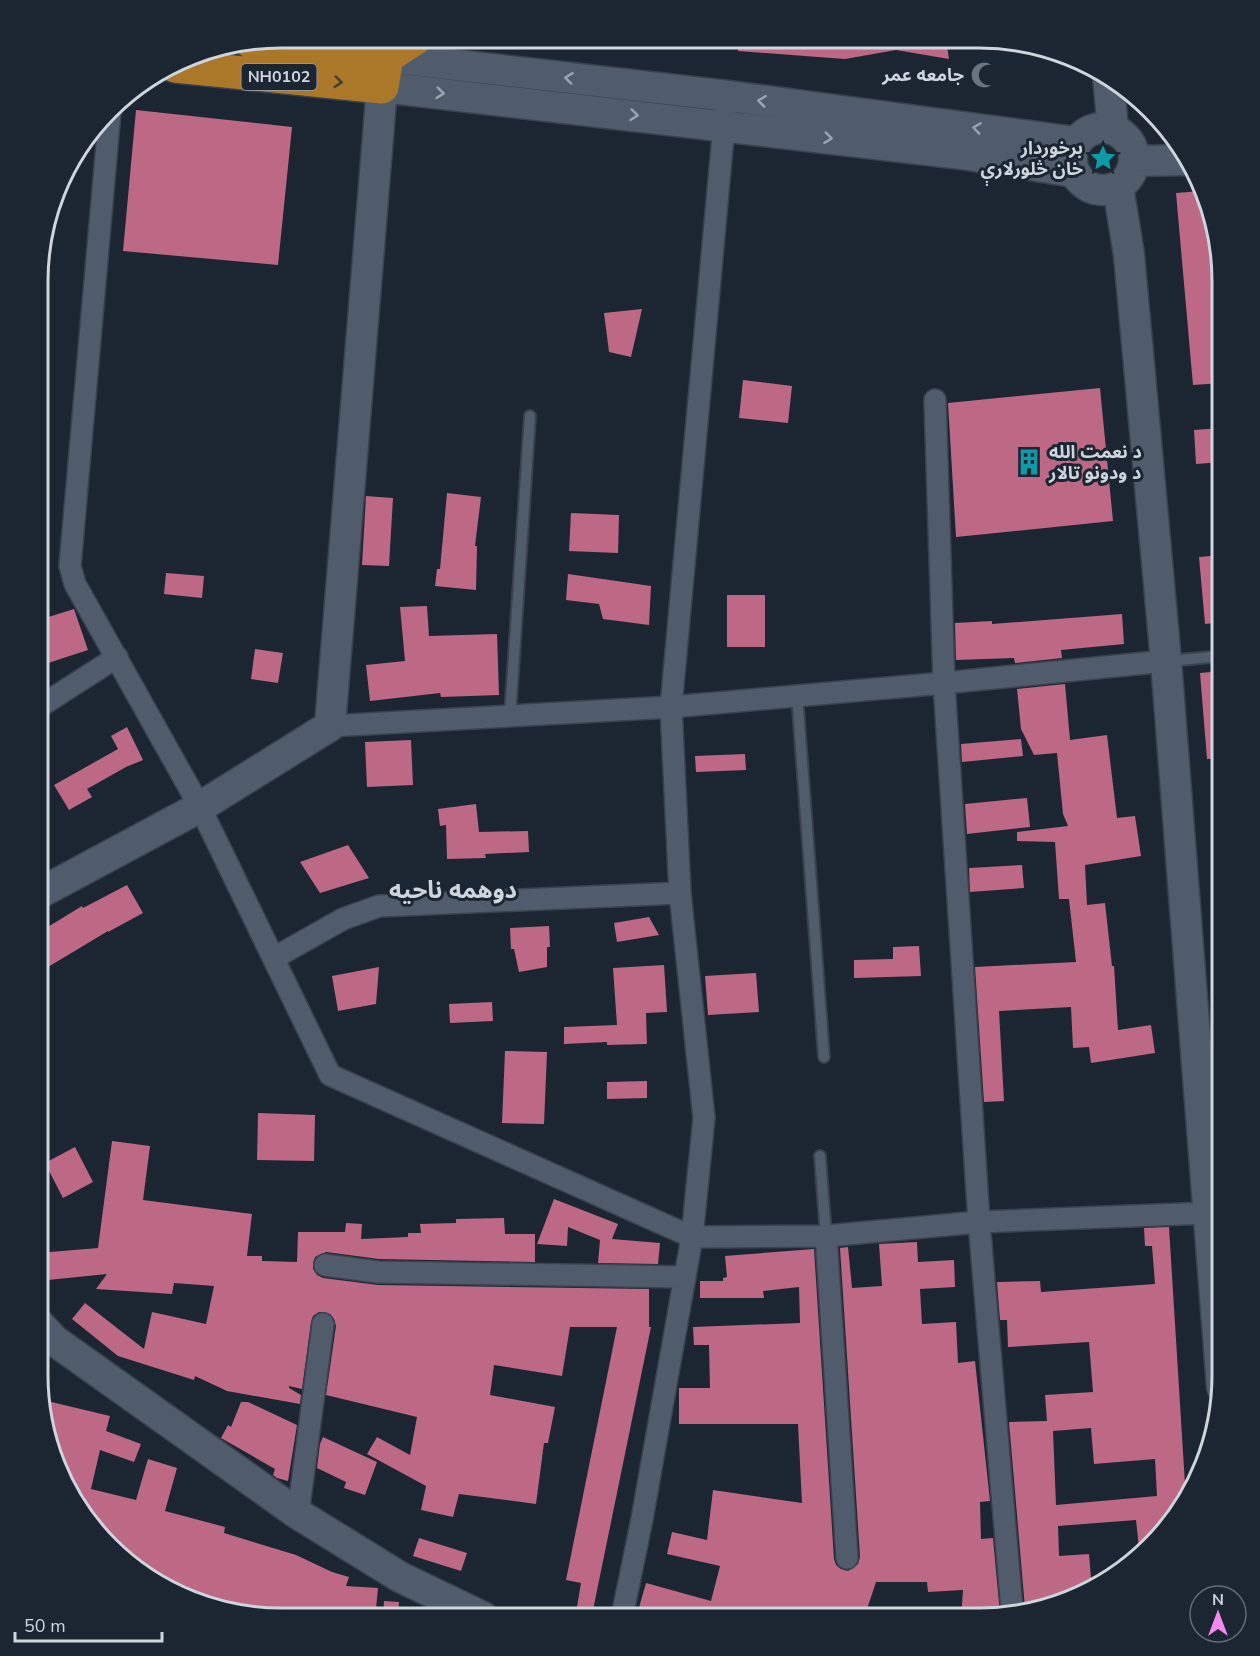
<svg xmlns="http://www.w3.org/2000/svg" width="1260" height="1656" font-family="'Nunito Sans','Noto Sans Arabic',sans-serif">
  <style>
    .green { fill: #38390d }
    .building { fill: #bd6885; fill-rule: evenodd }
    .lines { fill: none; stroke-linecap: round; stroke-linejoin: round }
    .lane-casing { stroke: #39424d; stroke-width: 14 }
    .street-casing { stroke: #39424d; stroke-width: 24 }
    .secondary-casing { stroke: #39424d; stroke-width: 33 }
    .highway-casing { stroke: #39424d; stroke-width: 36 }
    .lane { stroke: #505c6b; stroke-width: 10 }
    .street { stroke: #505c6b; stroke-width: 21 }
    .secondary { stroke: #505c6b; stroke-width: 30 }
    .highway { stroke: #aa7828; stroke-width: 33 }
    .oneway { stroke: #9ca5af }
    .oneway2 { stroke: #463f2f }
    .labels { text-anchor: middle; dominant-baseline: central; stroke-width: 6; stroke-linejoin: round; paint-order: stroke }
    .shield { fill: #1b2632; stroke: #98a0aa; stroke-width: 1.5 }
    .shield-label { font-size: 16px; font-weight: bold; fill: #ced5dd }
    .poi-label { font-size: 18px; font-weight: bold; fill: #ced5dd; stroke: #1b2632; text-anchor: end }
    .district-label { font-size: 24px; font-weight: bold; fill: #ced5dd; stroke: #1b2632 }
    .rim { fill: none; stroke: #ced5dd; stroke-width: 3 }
  </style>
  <rect width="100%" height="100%" fill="#1b2632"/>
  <path class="green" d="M510 38 656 39 658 45 510 39Z"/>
  <path class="building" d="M738 39H946L949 59 896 50 845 59 738 51Z
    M136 110 292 127 278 265 123 251Z
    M1201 191 1222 280V383L1193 385 1176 193Z
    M642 309 631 357 609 352 604 313Z
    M743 380 792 386 788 423 739 418Z
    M1100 388 1113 521 956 537 948 403Z
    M1222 428V462L1196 464 1194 430Z
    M447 493 481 497 475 546H477L476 590 435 586 437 569H440Z
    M366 496 393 498 389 566 362 565Z
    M571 513 619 515 618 553 569 551Z
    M1222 555V622L1205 624 1199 557Z
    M166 573 204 576 202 598 164 594Z
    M568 574 651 586 649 625 603 619 599 604 566 600Z
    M727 595H765V647H727Z
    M427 606 429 636 497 634 499 695 441 697 440 693 370 701 366 665 405 661 400 607Z
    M74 609 88 650 39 666V620Z
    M1122 614 1124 644 1061 650 1062 658 1015 663 1014 658 956 660 955 623 992 621V624Z
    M255 649 283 653 278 683 251 679Z
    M1222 671V758L1207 759 1200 673Z
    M1065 684 1070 740 1107 735 1117 818 1135 816 1141 856 1085 865 1087 905 1105 903 1112 966H1114L1118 1030 1151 1025 1155 1053 1091 1063 1089 1047 1073 1048 1071 1007 999 1011 1004 1101 984 1102 975 967 1076 962 1069 899H1059L1055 842 1017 841V832L1068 826 1063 814 1057 753 1034 755 1021 729 1017 689Z
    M127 727 143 760 126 767 87 789 92 797 69 810 54 785 118 749 111 736Z
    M1021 739 1023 756 962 762 961 744Z
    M411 740 413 785 367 787 365 742Z
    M745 754 746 770 696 772 695 756Z
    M1027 798 1030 827 967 834 965 804Z
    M476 804 479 832 528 831 529 852 485 854 486 858 447 859 446 825 440 826 438 809Z
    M348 845 369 878 320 893 300 862Z
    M1022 865 1024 888 970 892 969 868Z
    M127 885 143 913 108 932V931L38 973V933L82 906 83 908Z
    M649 917 659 935 617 942 614 923Z
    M549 926 550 947H547V967L519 972 514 949H511L510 928Z
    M919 946 921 976 854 978V960L893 959V947Z
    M664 965 667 1012 646 1013 647 1044 607 1045V1042L564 1044V1027L617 1025 613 968Z
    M379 967 376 1004 338 1011 332 976Z
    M756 973 759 1012 708 1015 705 976Z
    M492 1002 493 1021 450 1023 449 1004Z
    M505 1051 547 1052 544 1124 502 1123Z
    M647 1081V1098L607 1099V1082Z
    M258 1113 315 1115 314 1161 257 1160Z
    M112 1141 150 1146 143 1200 252 1214 247 1256H262V1261L297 1262 298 1232H345L346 1223 362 1224 361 1239 408 1237V1233H421L420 1224 456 1223V1219L504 1218 505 1234H535V1262L379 1259 326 1252 315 1257 313 1263V1269L317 1275 323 1278 378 1285 649 1289V1327H651L593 1610 577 1607 581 1583 566 1580 617 1327H570L562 1376 494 1365 490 1395 555 1407 548 1443H544L536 1504 459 1494 453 1517 421 1510 426 1486 367 1454 377 1437 410 1455 417 1417 326 1395 336 1326 334 1319 330 1314 319 1312 313 1316 311 1322 302 1389 289 1386V1388L301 1395 300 1404 227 1391 195 1376 194 1380 118 1356 72 1319 85 1303 144 1349 152 1312 206 1324 214 1286 174 1283 172 1294 96 1289 107 1274 38 1281V1253L98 1248Z
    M75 1147 93 1182 63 1198 45 1163Z
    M554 1199 618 1224 612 1239 660 1243 658 1264 598 1263 600 1240 568 1227 567 1246 537 1244Z
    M1169 1227 1186 1500 1181 1511 1140 1558 1136 1520 1058 1526 1059 1556 1089 1554 1092 1590 1087 1593 1025 1608 1009 1422 1047 1421 1045 1395 1093 1392 1089 1342 1008 1347 1007 1320H1000L997 1282 1040 1281 1041 1292 1155 1284 1152 1246H1145L1144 1228ZM1091 1428 1094 1464 1155 1459 1157 1496 1056 1505 1053 1431Z
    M917 1242 918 1262 954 1260 955 1287 920 1289 922 1324 956 1322 958 1363 975 1361 990 1501 980 1502 981 1539 993 1538 1000 1614 980 1618H961L963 1590 928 1592 927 1582H876L864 1618H636L646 1583 711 1601 720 1566 667 1554 672 1532 707 1540 713 1490 802 1503 798 1424H679V1388H710L709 1345H694L693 1327 800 1323 799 1287 763 1291 764 1298H700V1281H723V1278L727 1277 725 1256 814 1249 834 1559 836 1565 841 1569 848 1571 858 1564 860 1557 840 1248 848 1247 852 1288 882 1286 879 1244Z
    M43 1400 110 1416 106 1431 141 1444 134 1462 100 1450 91 1489 136 1500 148 1459 177 1468 165 1511 225 1527 224 1533 296 1555 332 1572 349 1577 346 1586 378 1588 376 1609 348 1607 347 1617 249 1616 145 1577 98 1536 63 1483Z
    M241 1402H248L297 1425 288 1481 277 1478 273 1475 275 1469 221 1438 228 1425 231 1427Z
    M323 1437 377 1462 365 1495 344 1488 346 1482 317 1468 320 1444Z
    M419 1538 467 1553 461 1571 413 1556Z
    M384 1601 399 1602 398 1617H383Z"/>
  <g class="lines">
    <g class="lane-casing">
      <path id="lane" d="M1169 661 1222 656
        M797 695 824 1057
        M510 716 530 416
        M820 1156 826 1236"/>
    </g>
    <g class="street-casing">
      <path id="street" d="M110 111 70 566 75 584 200 807 330 1075 692 1237 826 1236 979 1222 1209 1213
        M935 400 944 683 979 1222 1012 1610
        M39 707 117 657
        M330 726 671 707 944 683 1166 661
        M274 958 343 919 379 906 680 893
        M826 1236 847 1558
        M325 1265 378 1272 685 1277
        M298 1514 323 1324
        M622 1617 642 1519 692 1237 704 1118 680 893 671 707 725 114"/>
    </g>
    <g class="secondary-casing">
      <path id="secondary" d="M387 57 728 96 1076 142
        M1108 76 1113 129
        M1072 159a31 31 0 1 1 62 0a31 31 0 1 1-62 0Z
        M1134 161 1189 160
        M1118 187 1129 255 1166 661 1222 1387
        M38 894 200 807 330 726 382 87 962 154 1074 172
        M38 1323 55 1341 298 1514 400 1577 483 1617"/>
    </g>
    <g class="highway-casing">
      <path id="highway" d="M251 42 387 57 416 38
        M175 66 382 87 387 57"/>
    </g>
    <use href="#lane" class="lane"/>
    <use href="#street" class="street"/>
    <use href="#secondary" class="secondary"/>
    <use href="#highway" class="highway"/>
  </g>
  <defs><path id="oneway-chevron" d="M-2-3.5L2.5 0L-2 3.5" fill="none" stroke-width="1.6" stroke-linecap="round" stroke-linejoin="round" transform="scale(1.5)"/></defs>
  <g class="oneway">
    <use href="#oneway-chevron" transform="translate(569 78) rotate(-173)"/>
    <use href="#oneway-chevron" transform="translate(440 93) rotate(6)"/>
    <use href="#oneway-chevron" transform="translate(762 101) rotate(-173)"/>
    <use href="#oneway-chevron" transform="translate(634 115) rotate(6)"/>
    <use href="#oneway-chevron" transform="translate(977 128) rotate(-172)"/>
    <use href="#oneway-chevron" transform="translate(828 138) rotate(7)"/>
  </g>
  <use class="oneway2" href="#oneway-chevron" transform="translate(338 82) rotate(6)"/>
  <defs>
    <g id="mosque-bare" transform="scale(2.07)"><path d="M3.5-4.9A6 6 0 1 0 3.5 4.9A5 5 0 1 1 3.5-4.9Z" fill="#6b7280" stroke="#1b2632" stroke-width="2.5" paint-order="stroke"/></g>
    <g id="sight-bare" transform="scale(2.07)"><path d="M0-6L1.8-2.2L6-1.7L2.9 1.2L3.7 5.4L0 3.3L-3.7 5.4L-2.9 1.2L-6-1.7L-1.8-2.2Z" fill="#0f9aa8" stroke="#1b2632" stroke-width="2.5" paint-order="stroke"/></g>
    <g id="building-bare" transform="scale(2.07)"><path d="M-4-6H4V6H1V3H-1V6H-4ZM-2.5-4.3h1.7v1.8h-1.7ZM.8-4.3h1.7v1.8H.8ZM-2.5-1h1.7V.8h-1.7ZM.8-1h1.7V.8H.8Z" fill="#0f9aa8" stroke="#1b2632" stroke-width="2.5" paint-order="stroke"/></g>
  </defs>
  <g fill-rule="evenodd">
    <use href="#mosque-bare" x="984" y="75"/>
    <use href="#sight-bare" x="1103" y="158"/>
    <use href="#building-bare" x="1029" y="462"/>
  </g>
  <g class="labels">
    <rect class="shield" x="241.5" y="64" width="75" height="26" rx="4.5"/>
    <g class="shield-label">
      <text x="279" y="77">NH0102</text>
    </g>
    <g class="poi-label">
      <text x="964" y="75">جامعه عمر</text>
      <text x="1083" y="148">برخوردار<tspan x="1083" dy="21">خان څلورلارې</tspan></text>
      <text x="1049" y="452" text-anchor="start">د نعمت الله<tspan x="1049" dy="21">د ودونو تالار</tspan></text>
    </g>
    <g class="district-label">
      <text x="453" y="890">دوهمه ناحیه</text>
    </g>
  </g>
  <path d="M0 0H1260V1656H0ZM281 48H979A233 233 0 0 1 1212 281V1375A233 233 0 0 1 979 1608H281A233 233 0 0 1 48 1375V281A233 233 0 0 1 281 48Z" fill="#1b2632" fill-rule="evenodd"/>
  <path class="rim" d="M281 48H979A233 233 0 0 1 1212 281V1375A233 233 0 0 1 979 1608H281A233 233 0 0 1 48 1375V281A233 233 0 0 1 281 48Z"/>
  <g transform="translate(1218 1614)"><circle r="28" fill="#1b2632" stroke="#636c76" stroke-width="1.5"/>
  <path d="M0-4.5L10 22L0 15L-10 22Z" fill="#f38af2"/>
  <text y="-9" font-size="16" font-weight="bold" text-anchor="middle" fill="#ced5dd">N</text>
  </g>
  <path d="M15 1632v9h147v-9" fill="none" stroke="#ced5dd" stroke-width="3"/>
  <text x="24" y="1632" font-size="18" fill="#ced5dd" stroke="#1b2632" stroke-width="4.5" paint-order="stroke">50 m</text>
</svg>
